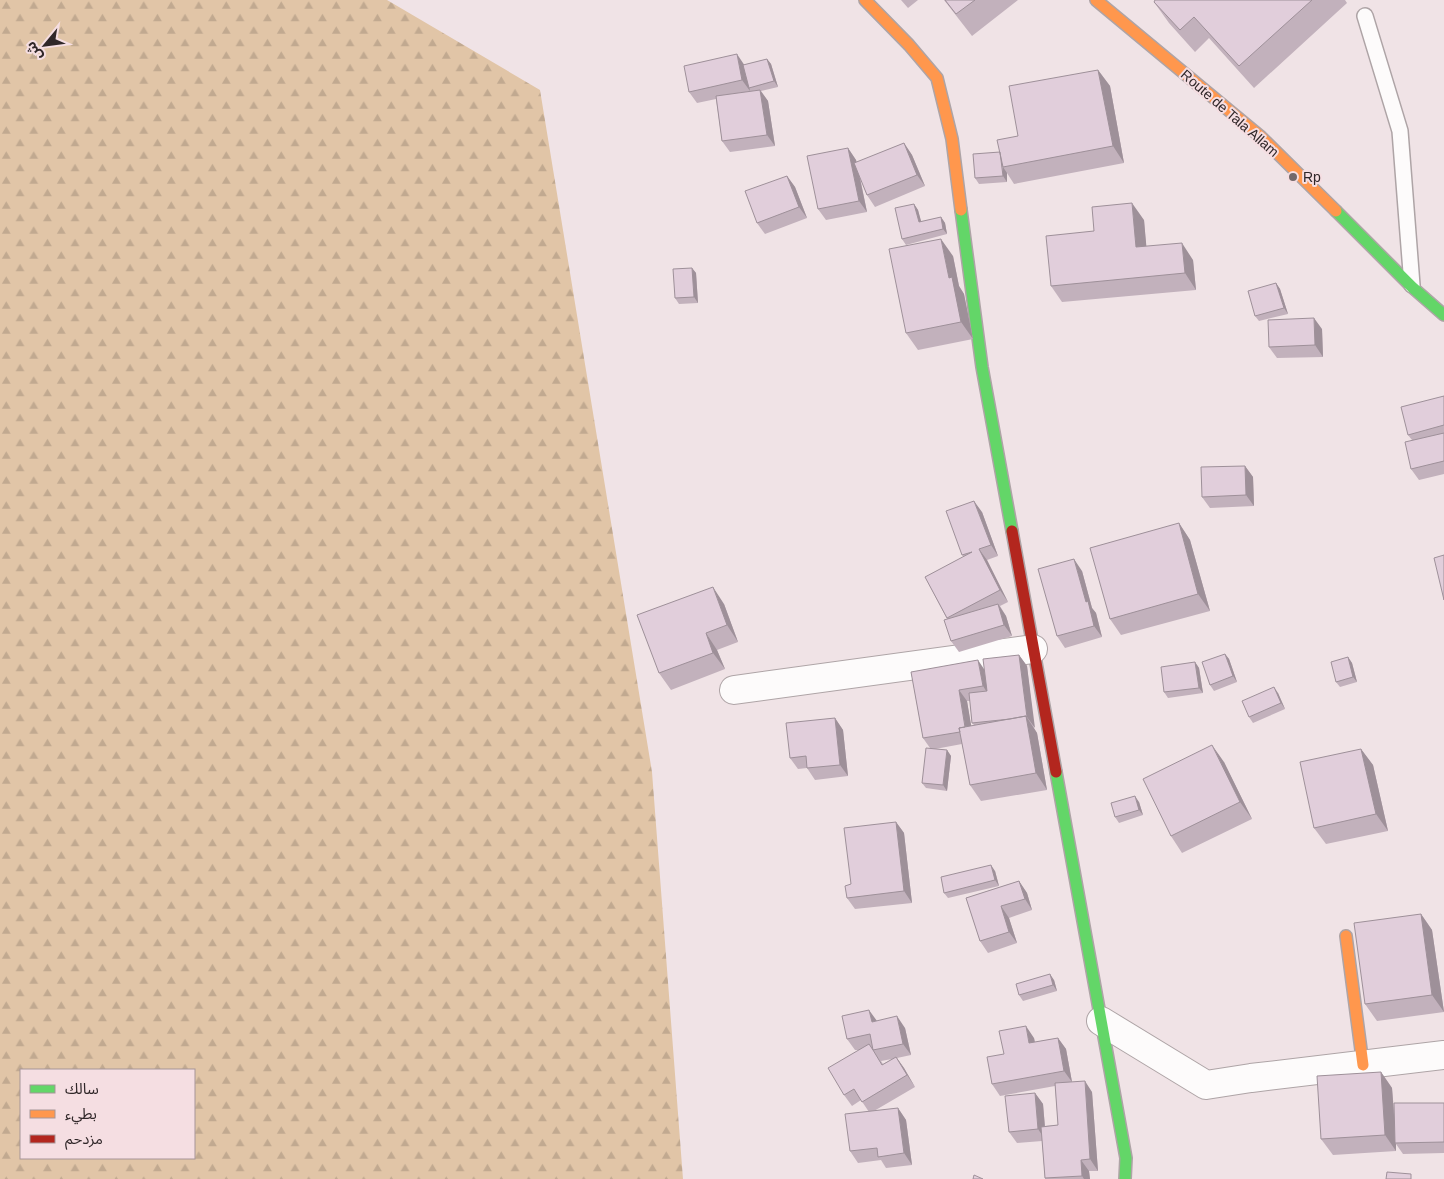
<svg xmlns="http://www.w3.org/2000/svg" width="1444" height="1179" font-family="Arial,'Noto Sans Arabic',sans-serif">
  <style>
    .forest { fill: url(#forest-firs); fill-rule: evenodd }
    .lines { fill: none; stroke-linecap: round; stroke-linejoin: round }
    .lane-casing { stroke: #aea4a6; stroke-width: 18 }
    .street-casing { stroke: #aea4a6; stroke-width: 30 }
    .fast-casing { stroke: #aea4a6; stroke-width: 14 }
    .slow-casing { stroke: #aea4a6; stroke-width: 14 }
    .jam-casing { stroke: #aea4a6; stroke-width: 14 }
    .lane { stroke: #fdfbfb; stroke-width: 15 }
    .street { stroke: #fdfbfb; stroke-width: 28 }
    .fast { stroke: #63d668; stroke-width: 11 }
    .slow { stroke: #ff974d; stroke-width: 11 }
    .jam { stroke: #b3261e; stroke-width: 11 }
    .wall { fill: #c2b1bc; fill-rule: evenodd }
    .shaded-wall { fill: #9e9099 }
    .building { fill: #e1cedb; stroke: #9e9099 }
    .poi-dot { fill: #73696b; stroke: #f5dee2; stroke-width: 2 }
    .labels { text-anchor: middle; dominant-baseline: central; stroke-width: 4; stroke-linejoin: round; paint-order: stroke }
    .street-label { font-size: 14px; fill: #302729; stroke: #f5dee2 }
    .poi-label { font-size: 14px; fill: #302729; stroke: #f5dee2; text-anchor: start }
  </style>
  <defs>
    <pattern id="forest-firs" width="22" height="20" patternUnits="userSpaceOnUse" patternTransform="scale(1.25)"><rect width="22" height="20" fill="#e1c5a7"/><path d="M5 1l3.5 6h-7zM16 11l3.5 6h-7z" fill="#c1a990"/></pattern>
  </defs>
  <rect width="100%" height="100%" fill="#f0e3e6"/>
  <path class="forest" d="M0 0H387L540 90 652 772 683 1179H0ZM21 1070H194V1158H21Z"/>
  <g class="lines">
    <g class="lane-casing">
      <path id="lane" d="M1365 16 1400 131 1412 285"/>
    </g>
    <g class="street-casing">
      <path id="street" d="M734 690 1033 649
        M1101 1021 1206 1085 1251 1078 1444 1055"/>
    </g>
    <g class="fast-casing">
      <path id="fast" d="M961 210 982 367 1012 531
        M1336 211 1412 287 1444 315
        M1056 772 1126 1158 1125 1179"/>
    </g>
    <g class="slow-casing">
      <path id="slow" d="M865 0 909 45 937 78 952 139 961 210
        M1096 0 1261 137 1336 211
        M1346 936 1363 1065"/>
    </g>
    <g class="jam-casing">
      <path id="jam" d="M1012 531 1056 772"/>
    </g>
    <use href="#lane" class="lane"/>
    <use href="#street" class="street"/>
    <use href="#fast" class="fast"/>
    <use href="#slow" class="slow"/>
    <use href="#jam" class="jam"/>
  </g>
  <path class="wall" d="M901 0H918L908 8Z
    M944 0H1018L972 36Z
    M1155 0H1345L1347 3 1254 88 1209 38 1195 52 1169 23 1154 2Z
    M767 59 771 64 778 87 761 91 768 101 775 146 730 152 722 141 716 99 697 103 689 92 744 65Z
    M1098 70 1110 86 1124 163 1014 184 1007 173V182L979 184 975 178 1000 152Z
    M904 143 912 155 925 186 875 207 867 195 860 177 867 212 826 220 818 209 848 148 856 160 857 163Z
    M787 176 795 187 807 218 765 234 757 223Z
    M914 204 918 210 921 222 941 217 945 223 947 234 906 245 902 239Z
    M1144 220 1146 246 1193 260 1196 290 1062 302 1051 286 1094 231Z
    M953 256 959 286 964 294 973 339 918 350 906 333Z
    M692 268 696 273 698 303 679 304 675 298Z
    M1276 283 1280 289 1288 314 1259 321 1255 316Z
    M1322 329 1323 357 1277 358 1269 347Z
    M1444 396V474L1419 480 1411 469 1412 440 1408 435Z
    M1245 466 1253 477 1254 506 1210 508 1202 497Z
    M982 512 998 556 987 560 1008 602 1000 606 1006 616 1012 636 959 652 951 641 947 619 925 577 964 557 962 555Z
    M1179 523 1190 540 1210 611 1121 635 1110 619Z
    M1082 571 1092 608 1096 613 1102 637 1065 648 1057 636Z
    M724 604 738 642 717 650 725 669 671 690 659 673Z
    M1225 654 1229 659 1237 682 1214 691 1210 685Z
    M1019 655 1027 666 1034 728 1037 733 1047 790 981 801 970 785 962 744 935 749 947 750 951 756 947 791 926 788 922 783 930 748 923 738 911 672 985 670ZM967 701H970L972 723 974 725 971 726Z
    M1348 657 1352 663 1357 682 1340 687 1336 682Z
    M1195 662 1199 668 1203 693 1168 698 1164 692Z
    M1278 693 1285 709 1253 723 1249 717Z
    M835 718 843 730 848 776 815 780 807 768 798 769 790 758Z
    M1361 749 1373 765 1388 831 1326 844 1314 828Z
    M1224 762 1252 819 1182 853 1171 836Z
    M1139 802 1143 815 1119 823 1115 817Z
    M896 822 904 833 912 903 855 909 847 898Z
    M995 871 999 886 948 898 944 893Z
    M1019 881 1027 893 1032 910 1009 918 1017 943 988 953 980 941 966 898Z
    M1421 914 1432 930 1444 1012 1377 1021 1365 1004Z
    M1054 980 1057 991 1023 1001 1019 995Z
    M877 1021 905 1028 911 1055 897 1058 904 1068 915 1087 874 1111 898 1108 906 1120 912 1165 886 1168 881 1160 858 1163 850 1151 869 1112 861 1100 852 1106 844 1095 859 1050H855L847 1039ZM892 1059 883 1064 881 1061Z
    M1034 1038 1035 1042 1058 1038 1066 1049 1072 1082 1092 1092 1098 1171H1089L1090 1179H1045L1042 1141 1017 1143 1009 1132 1035 1093 1043 1104 1045 1126 1058 1125 1055 1086 1000 1096 992 1084 1004 1054Z
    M1381 1072 1392 1088 1395 1122 1444 1103V1153L1403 1154 1396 1144V1151L1333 1155 1321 1139Z"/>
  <path class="shaded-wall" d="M737 54 745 66 750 91 742 80Z
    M767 59 771 64 778 87 774 81Z
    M1098 70 1110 86 1124 163 1113 146Z
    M760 90 768 101 775 146 767 135Z
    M904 143 912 155 925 186 917 175Z
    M848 148 856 160 867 212 859 201Z
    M1003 167 1007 173V182L1003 176Z
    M787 176 795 187 807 218 799 207Z
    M1132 203 1144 220 1148 264 1136 247Z
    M914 204 918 210 923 228 919 222Z
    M941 217 945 223 947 234 943 229Z
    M941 239 953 256 959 286 964 294 973 339 961 322 949 278Z
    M1182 243 1193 260 1196 290 1185 273Z
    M692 268 696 273 698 303 694 297Z
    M1276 283 1280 289 1288 314 1284 308Z
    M1314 318 1322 329 1323 357 1315 345Z
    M1245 466 1253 477 1254 506 1246 495Z
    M974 501 982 512 998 556 991 545Z
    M1179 523 1190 540 1210 611 1198 594Z
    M979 549 987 560 1008 602 1000 590Z
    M1074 559 1082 571 1092 608 1096 613 1102 637 1094 626 1086 602Z
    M713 587 724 604 738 642 727 625Z
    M998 604 1006 616 1012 636 1004 625Z
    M706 633 717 650 725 669 713 653Z
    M1225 654 1229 659 1237 682 1233 676Z
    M1019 655 1027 666 1035 728 1027 717Z
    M1348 657 1352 663 1357 682 1353 677Z
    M978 660 986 672 990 697 983 686Z
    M1195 662 1199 668 1203 693 1199 688Z
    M1274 687 1278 693 1285 709 1281 703Z
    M959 690 967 701 974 742 966 731Z
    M1026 716 1037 733 1047 790 1036 773Z
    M835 718 843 730 848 776 840 765Z
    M1212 745 1224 762 1252 819 1240 802Z
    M1361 749 1373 765 1388 831 1376 814Z
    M947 750 951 756 947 791 943 785Z
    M1135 796 1139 802 1143 815 1139 810Z
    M896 822 904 833 912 903 904 891Z
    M991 865 995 871 999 886 995 880Z
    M1019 881 1027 893 1032 910 1025 899Z
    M1001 906 1009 918 1017 943 1009 932Z
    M1421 914 1432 930 1444 1012 1432 995Z
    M1050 974 1054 980 1057 991 1053 985Z
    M869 1010 877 1021 872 1022Z
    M897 1016 905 1028 911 1055 903 1044Z
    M1026 1026 1034 1038 1037 1055 1029 1043Z
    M1058 1038 1066 1049 1072 1082 1064 1071Z
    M896 1057 904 1068 915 1087 907 1075Z
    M1381 1072 1392 1088 1396 1143H1395L1396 1144V1151L1385 1135Z
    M1085 1081 1092 1092 1098 1171 1090 1159Z
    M1035 1093 1043 1104 1046 1141 1038 1129Z
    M898 1108 906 1120 912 1165 904 1153Z
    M1081 1160 1089 1171 1090 1179H1084L1082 1176Z"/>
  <path class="building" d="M945 0H975L956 14Z
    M1155 0H1312L1239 66 1194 17 1180 30 1154 2Z
    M737 54 742 80 689 92 684 66Z
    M767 59 774 81 749 88 743 65Z
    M1098 70 1113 146 1003 167 997 140 1018 136 1009 86Z
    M760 90 767 135 722 141 716 96Z
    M904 143 917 175 867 195 854 163Z
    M848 148 859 201 818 209 807 156Z
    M1000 152 1003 176 975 178 973 154Z
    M787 176 799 207 757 223 745 191Z
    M1132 203 1136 247 1182 243 1185 273 1051 286 1046 236 1094 231 1092 207Z
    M914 204 919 222 941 217 943 229 902 239 895 208Z
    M941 239 949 278 952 277 961 322 906 333 889 249Z
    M692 268 694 297 675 298 673 269Z
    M1276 283 1284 308 1255 316 1248 291Z
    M1314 318 1315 345 1269 347 1268 320Z
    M1444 396V425L1408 435 1401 407Z
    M1444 433V461L1411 469 1405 442Z
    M1245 466 1246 495 1202 497 1201 467Z
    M974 501 991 545 979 549 1000 590 947 618 925 577 972 552 962 555 946 511Z
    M1179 523 1198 594 1110 619 1090 548Z
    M1444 555V600L1434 558Z
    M1074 559 1086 602 1088 601 1094 626 1057 636 1038 569Z
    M713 587 727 625 706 633 713 653 659 673 637 615Z
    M998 604 1004 625 951 641 944 620Z
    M1225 654 1233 676 1210 685 1202 662Z
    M1019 655 1027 717H1026V716L1010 719 972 723 969 693 987 691 983 659Z
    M1348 657 1353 677 1336 682 1331 662Z
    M978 660 983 686 959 690 965 727 959 728 960 732 923 738 911 672Z
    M1195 662 1199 688 1164 692 1161 667Z
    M1274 687 1281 703 1249 717 1242 701Z
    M1026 716 1036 773 970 785 959 728Z
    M835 718 840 765 807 768 806 756 790 758 786 723Z
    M1212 745 1240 802 1171 836 1143 779Z
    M926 748 947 750 943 785 922 783Z
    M1361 749 1376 814 1314 828 1300 762Z
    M1135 796 1139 810 1115 817 1111 803Z
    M896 822 904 891 847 898 845 886 851 884 844 828Z
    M991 865 995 880 944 893 941 877Z
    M1019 881 1025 899 1001 906 1009 932 980 941 966 898Z
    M1421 914 1432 995 1365 1004 1354 923Z
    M1050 974 1053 985 1019 995 1016 984Z
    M869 1010 872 1022 897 1016 903 1044 873 1050 882 1065 896 1057 907 1075 862 1102 854 1089 844 1095 828 1068 869 1044 873 1050 870 1034 847 1039 842 1016Z
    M1026 1026 1029 1043 1058 1038 1064 1071 992 1084 987 1057 1004 1054 999 1031Z
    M1381 1072 1385 1135 1321 1139 1317 1076Z
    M1085 1081 1090 1159 1081 1160 1082 1176 1045 1178 1041 1127 1058 1125 1055 1083Z
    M1035 1093 1038 1129 1009 1132 1005 1096Z
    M1394 1103H1444V1142L1395 1143Z
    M898 1108 904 1153 878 1157 877 1148 850 1151 845 1114Z
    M1387 1172 1411 1174V1179H1386Z
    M974 1175 983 1179H973Z"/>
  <circle class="poi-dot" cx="1293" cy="177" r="5"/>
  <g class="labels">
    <g class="street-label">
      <text transform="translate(1230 113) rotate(41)">Route de Tala Allam</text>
    </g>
    <g class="poi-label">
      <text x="1303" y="177">Rp</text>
    </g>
  </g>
  <rect x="20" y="1069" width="175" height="90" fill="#f5dee2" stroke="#a69598"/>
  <rect x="30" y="1085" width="25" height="8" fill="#63d668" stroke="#a69598"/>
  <text x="65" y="1094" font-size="15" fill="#302729">سالك</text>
  <rect x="30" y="1110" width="25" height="8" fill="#ff974d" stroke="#a69598"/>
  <text x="65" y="1119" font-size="15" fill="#302729">بطيء</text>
  <rect x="30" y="1135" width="25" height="8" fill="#b3261e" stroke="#a69598"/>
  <text x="65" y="1144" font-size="15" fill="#302729">مزدحم</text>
  <g transform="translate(45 45) rotate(241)" stroke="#f5dee2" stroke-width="4" paint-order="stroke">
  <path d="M0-4L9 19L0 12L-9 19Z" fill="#302729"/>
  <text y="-8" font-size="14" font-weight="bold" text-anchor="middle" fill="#302729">ش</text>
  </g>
</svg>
